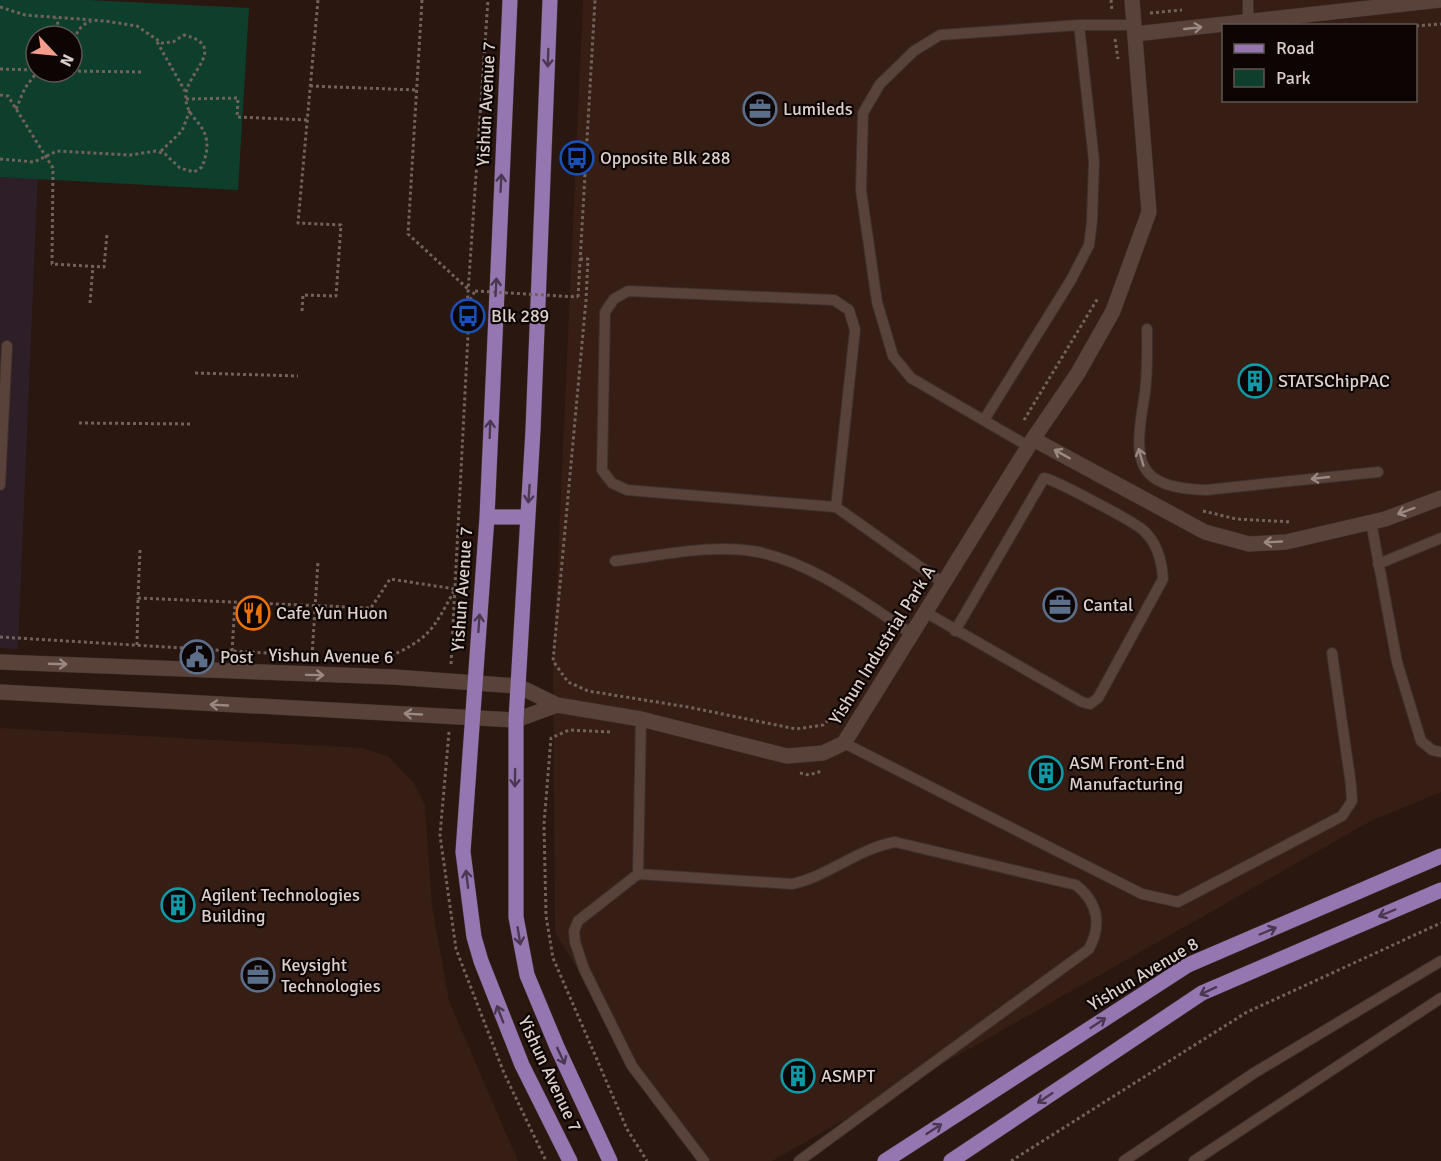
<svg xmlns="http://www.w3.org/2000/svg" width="1441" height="1161" font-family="Signika,sans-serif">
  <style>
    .built { fill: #371e14; fill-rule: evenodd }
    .education { fill: #2d1e28 }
    .green { fill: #0e3f2d; fill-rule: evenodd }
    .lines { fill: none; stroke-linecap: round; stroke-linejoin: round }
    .service-casing { stroke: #3e302d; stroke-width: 12 }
    .minor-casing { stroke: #3e302d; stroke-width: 16 }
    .secondary-casing { stroke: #3e302d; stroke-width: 16 }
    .primary-casing { stroke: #3e302d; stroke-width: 16 }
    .path { stroke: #72625c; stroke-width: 3; stroke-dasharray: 3 3; stroke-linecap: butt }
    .service { stroke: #58423a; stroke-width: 10 }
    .minor { stroke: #58423a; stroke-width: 15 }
    .secondary { stroke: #58423a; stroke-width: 15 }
    .primary { stroke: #9676b0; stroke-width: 15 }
    .path-bridge { stroke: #72625c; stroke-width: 3; stroke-dasharray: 3 3; stroke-linecap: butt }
    .oneway { stroke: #9a8882 }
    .oneway2 { stroke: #4a3851 }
    .labels { text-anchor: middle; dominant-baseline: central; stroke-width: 4.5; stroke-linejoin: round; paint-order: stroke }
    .street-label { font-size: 18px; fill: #dccec9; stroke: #0c0503 }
    .poi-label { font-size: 18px; fill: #dccec9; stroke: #0c0503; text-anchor: start }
  </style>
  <rect width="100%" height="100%" fill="#291710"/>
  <path class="built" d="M583 0H1441V792L1371 821 772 1161H698L555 933 553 672ZM1224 26H1416V100H1224Z
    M0 728 362 748 389 757 414 783 425 805 432 906 449 1001 518 1161H0Z"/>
  <path class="education" d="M0 173H38L18 649 0 648Z"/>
  <path class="green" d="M0 0H89L249 8 238 190 0 177ZM36 36H72V72H36Z"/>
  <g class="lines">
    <g class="service-casing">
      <path id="service" d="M1248 0V21
        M1147 329C1147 352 1148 376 1144 399 1134 459 1133 488 1206 490L1378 472
        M984 420 1071 280 1089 245 1092 221 1094 161 1079 25
        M1028 446 911 378 893 356 877 302 861 190 863 113 880 84 914 51 940 35 1079 25H1134
        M0 485 7 346
        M836 507 855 330 849 310 834 300 628 291 614 299 605 312 602 470 612 483 627 490 836 507 943 583
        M1371 522 1397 662 1421 741 1432 750 1441 752
        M615 561C659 556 714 543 758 552 815 564 865 603 912 634
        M1378 564 1441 538
        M925 612 1082 702 1090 704 1098 698 1163 579C1162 562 1157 543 1144 531 1137 523 1053 479 1044 478L955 631
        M844 743 1142 894 1178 902 1342 816 1352 801 1351 785 1332 653
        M638 874 641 719
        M704 1161 632 1066 584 969 575 942 574 931 578 921 638 874 792 884C829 876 857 849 895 842L1076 885C1098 903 1102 924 1089 949L799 1161
        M1124 1161 1254 1073 1441 961
        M1194 1161 1441 998"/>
    </g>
    <g class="minor-casing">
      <path id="minor" d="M1135 34 1441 0
        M1033 439 1205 532 1249 544 1286 542 1385 519 1441 498
        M518 686 557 705 641 719 787 756 823 753 844 743 1033 439 1078 373 1113 311 1149 212 1132 0
        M516 720 557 705"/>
    </g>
    <g class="secondary-casing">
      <path id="secondary" d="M0 662 394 677 518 686
        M0 692 516 720"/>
    </g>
    <g class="primary-casing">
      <path id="primary" d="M510 0 487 517 463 852 474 937 481 961 522 1065 570 1161
        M550 0 533 430 516 720V917L527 975 557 1047 610 1161
        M487 517H527
        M885 1161 1188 965 1441 856
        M951 1161 1202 993 1441 890"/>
    </g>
    <path class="path" d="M422 0 408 234 468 289
      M1111 0 1112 11
      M0 7 25 15 105 21 137 26 162 43 173 42 184 35C229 46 187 73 186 94 183 124 220 122 202 167L194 172 180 168 165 154 156 151 130 155 57 151 34 162 0 159
      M1150 13 1182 10
      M1416 26 1441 24
      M56 36 59 27 56 18
      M1115 39 1118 59
      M157 42 185 91
      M36 46 32 55 36 62
      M72 63 75 59C75 41 72 29 91 21
      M0 69 36 70
      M72 71 142 72
      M310 86 416 90
      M0 95 8 96 53 168 52 264 104 267 107 234
      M186 99 238 98 237 117 307 120
      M16 109 25 88 37 72
      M161 151 182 131 190 110
      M580 259H588L586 300 553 661 568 682 588 691 688 707 796 729 823 725 843 706 868 670
      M578 297 595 0
      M90 303 93 266
      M467 305 475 291
      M302 311 303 295 336 296 341 225 298 223 318 0
      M195 373 298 376
      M1024 420 1098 298
      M79 423 193 424
      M1203 511 1236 519 1292 522
      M140 550 138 598 371 608 390 579 455 589C432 632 429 639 384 659
      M0 637 283 654
      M137 645 138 598
      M232 651 235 603
      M312 656 318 561
      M451 664 468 335 467 307 488 0
      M449 732 440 835 456 949 504 1073 546 1161
      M610 732 569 730 551 738 544 824 546 916 553 958 627 1129 647 1161
      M800 773 809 775 822 771
      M1011 1161 1247 1012 1441 923"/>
    <use href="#service" class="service"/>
    <use href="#minor" class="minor"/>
    <use href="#secondary" class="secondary"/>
    <use href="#primary" class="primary"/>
    <path class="path-bridge" d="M475 291 578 297"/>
  </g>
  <defs><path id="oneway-shaft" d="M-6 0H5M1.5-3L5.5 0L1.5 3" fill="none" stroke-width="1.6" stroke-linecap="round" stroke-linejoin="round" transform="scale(1.5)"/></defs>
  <g class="oneway">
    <use href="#oneway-shaft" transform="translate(1193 28) rotate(-6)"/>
    <use href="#oneway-shaft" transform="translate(1062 454) rotate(-151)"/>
    <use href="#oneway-shaft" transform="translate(1141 457) rotate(-106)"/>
    <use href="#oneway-shaft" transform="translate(1320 478) rotate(174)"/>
    <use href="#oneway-shaft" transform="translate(1406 511) rotate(160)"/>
    <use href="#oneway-shaft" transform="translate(1273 542) rotate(177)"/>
    <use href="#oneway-shaft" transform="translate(58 664) rotate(2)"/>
    <use href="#oneway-shaft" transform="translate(315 675) rotate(1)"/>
    <use href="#oneway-shaft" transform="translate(219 705) rotate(-177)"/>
    <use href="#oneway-shaft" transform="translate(413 714) rotate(-177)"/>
  </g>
  <g class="oneway2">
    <use href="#oneway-shaft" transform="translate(548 58) rotate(92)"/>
    <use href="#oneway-shaft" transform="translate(501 183) rotate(-87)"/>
    <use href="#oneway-shaft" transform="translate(496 287) rotate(-87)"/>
    <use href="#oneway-shaft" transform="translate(490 429) rotate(-88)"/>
    <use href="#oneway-shaft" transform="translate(529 494) rotate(94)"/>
    <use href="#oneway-shaft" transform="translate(479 623) rotate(-86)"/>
    <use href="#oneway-shaft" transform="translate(515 778) rotate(91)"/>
    <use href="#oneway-shaft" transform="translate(467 879) rotate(-97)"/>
    <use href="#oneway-shaft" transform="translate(1387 913) rotate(157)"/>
    <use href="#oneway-shaft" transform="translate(1268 931) rotate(-23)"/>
    <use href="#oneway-shaft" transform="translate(519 936) rotate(81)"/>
    <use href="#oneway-shaft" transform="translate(1208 991) rotate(155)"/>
    <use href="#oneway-shaft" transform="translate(500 1014) rotate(-111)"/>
    <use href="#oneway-shaft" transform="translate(1098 1023) rotate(-33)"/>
    <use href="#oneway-shaft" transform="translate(561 1056) rotate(65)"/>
    <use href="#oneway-shaft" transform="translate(1045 1098) rotate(146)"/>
    <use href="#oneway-shaft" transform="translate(934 1129) rotate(-33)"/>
  </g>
  <defs>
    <g id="office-ring" transform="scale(1.725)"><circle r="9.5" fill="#0c0503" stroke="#5c6f8a" stroke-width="1.5"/><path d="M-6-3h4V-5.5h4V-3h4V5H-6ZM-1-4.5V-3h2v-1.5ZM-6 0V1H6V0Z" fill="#5c6f8a"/></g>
    <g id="bus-ring" transform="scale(1.725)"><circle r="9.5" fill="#0c0503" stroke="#1a4fb4" stroke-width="1.5"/><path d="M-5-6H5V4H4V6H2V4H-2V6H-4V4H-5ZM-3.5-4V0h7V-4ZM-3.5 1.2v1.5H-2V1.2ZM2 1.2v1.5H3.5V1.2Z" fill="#1a4fb4"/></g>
    <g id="building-ring" transform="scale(1.725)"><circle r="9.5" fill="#0c0503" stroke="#0f9aa8" stroke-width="1.5"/><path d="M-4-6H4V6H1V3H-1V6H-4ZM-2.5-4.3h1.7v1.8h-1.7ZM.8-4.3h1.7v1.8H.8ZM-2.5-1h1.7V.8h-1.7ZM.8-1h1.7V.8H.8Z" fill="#0f9aa8"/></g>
    <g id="restaurant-ring" transform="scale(1.725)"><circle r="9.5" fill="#0c0503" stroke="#e8710a" stroke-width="1.5"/><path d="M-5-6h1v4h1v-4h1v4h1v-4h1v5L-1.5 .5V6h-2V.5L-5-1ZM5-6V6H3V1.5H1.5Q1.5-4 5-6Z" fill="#e8710a"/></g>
    <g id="civic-ring" transform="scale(1.725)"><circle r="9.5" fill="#0c0503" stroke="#5c6f8a" stroke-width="1.5"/><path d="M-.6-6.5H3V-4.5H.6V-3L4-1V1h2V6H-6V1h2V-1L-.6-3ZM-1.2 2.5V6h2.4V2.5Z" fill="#5c6f8a"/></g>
  </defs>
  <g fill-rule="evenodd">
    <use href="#office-ring" x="760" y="109"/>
    <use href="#bus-ring" x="577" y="158"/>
    <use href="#bus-ring" x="468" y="316"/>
    <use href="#building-ring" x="1255" y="381"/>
    <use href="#office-ring" x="1060" y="605"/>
    <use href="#restaurant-ring" x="253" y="613"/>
    <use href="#civic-ring" x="197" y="657"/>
    <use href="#building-ring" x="1046" y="773"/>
    <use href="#building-ring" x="178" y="905"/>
    <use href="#office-ring" x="258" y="975"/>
    <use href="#building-ring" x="798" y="1076"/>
  </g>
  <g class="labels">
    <g class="street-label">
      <text transform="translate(486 104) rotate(-87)">Yishun Avenue 7</text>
      <text transform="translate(462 589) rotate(-86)">Yishun Avenue 7</text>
      <text transform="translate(882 645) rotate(-58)">Yishun Industrial Park A</text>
      <text transform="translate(331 656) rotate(1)">Yishun Avenue 6</text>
      <text transform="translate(1143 974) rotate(-31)">Yishun Avenue 8</text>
      <text transform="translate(550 1074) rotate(65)">Yishun Avenue 7</text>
    </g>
    <g class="poi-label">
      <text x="783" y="109">Lumileds</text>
      <text x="600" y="158">Opposite Blk 288</text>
      <text x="491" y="316">Blk 289</text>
      <text x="1278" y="381">STATSChipPAC</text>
      <text x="1083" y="605">Cantal</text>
      <text x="276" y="613">Cafe Yun Huon</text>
      <text x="220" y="657">Post</text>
      <text x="1069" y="763">ASM Front-End<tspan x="1069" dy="21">Manufacturing</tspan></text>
      <text x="201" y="895">Agilent Technologies<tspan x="201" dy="21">Building</tspan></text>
      <text x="281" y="965">Keysight<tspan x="281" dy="21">Technologies</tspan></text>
      <text x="821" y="1076">ASMPT</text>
    </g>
  </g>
  <rect x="1222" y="24" width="195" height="78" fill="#0c0503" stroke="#5f5552" stroke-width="1.5"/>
  <rect x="1234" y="44" width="30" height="9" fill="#9676b0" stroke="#5f5552" stroke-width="1.5"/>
  <text x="1276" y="54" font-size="18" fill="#dccec9">Road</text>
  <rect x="1234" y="69" width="30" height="18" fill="#0e3f2d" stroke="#5f5552" stroke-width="1.5"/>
  <text x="1276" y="84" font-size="18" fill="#dccec9">Park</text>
  <g transform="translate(54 54) rotate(116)"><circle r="28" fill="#0c0503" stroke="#5f5552" stroke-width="1.5"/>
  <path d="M0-4.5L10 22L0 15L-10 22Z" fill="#f59d8d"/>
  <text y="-9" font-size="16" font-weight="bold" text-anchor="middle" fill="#dccec9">N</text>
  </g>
</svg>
